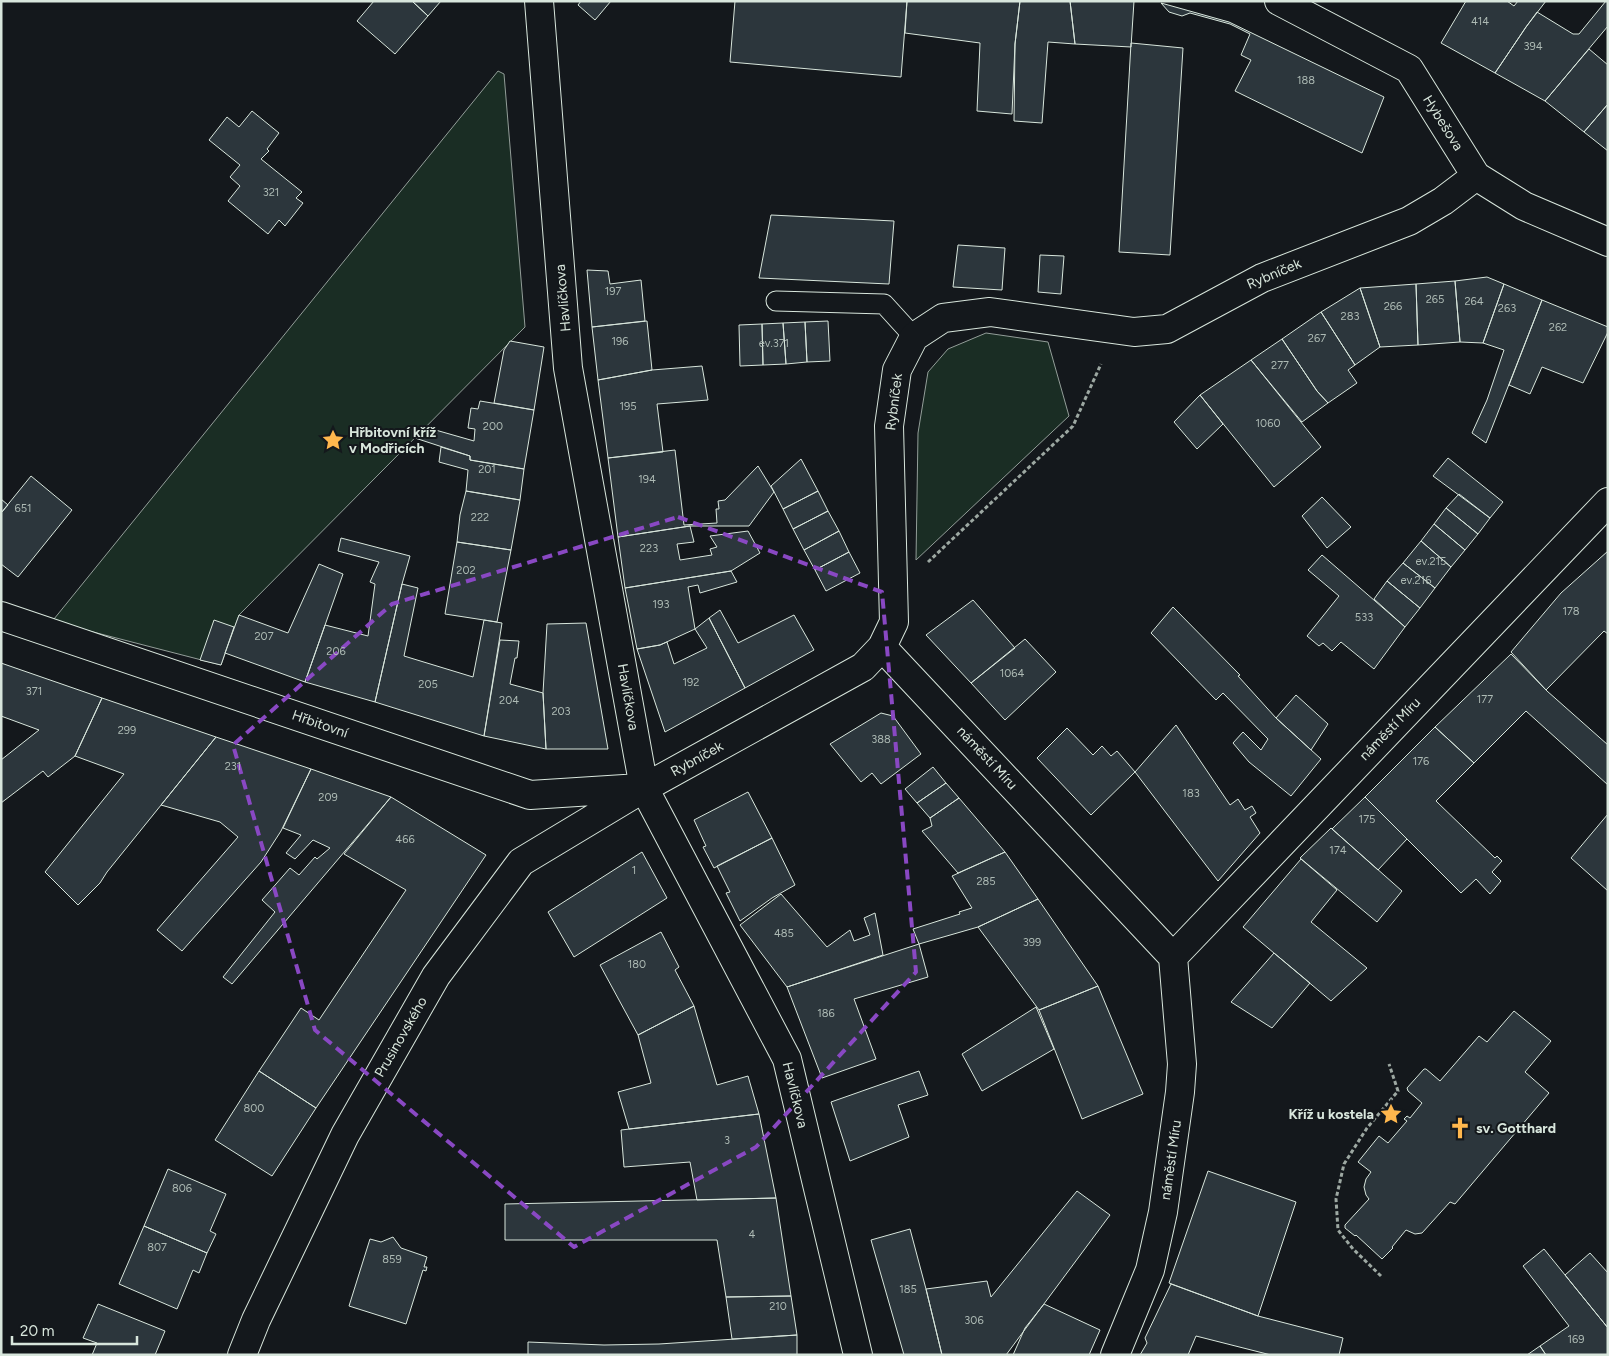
<svg xmlns="http://www.w3.org/2000/svg" width="1609" height="1356" font-family="Figtree,sans-serif">
  <style>
    .green { fill: #1a2d24; stroke: #939e99 }
    .building { fill: #2c363c; stroke: #d8e6dc }
    .lines { fill: none; stroke-linecap: round; stroke-linejoin: round }
    .lane-casing { stroke: #d8e6dc; stroke-width: 21 }
    .street-casing { stroke: #d8e6dc; stroke-width: 30 }
    .path { stroke: #9da8a2; stroke-width: 3; stroke-dasharray: 4 2.5; stroke-linecap: butt }
    .lane { stroke: #14181c; stroke-width: 19 }
    .street { stroke: #14181c; stroke-width: 28 }
    .marked { fill: none; stroke: #8948c3; stroke-width: 4; stroke-dasharray: 10 6; stroke-linejoin: round }
    .labels { text-anchor: middle; dominant-baseline: central; stroke-width: 4; stroke-linejoin: round; paint-order: stroke }
    .number-label { font-size: 11px; fill: #adbab4 }
    .street-label { font-size: 14px; fill: #d8e6dc; stroke: #14181c }
    .poi-label { font-size: 14px; font-weight: bold; fill: #d8e6dc; stroke: #14181c; text-anchor: start }
  </style>
  <rect width="100%" height="100%" fill="#14181c"/>
  <path class="green" d="M498 71 504 74 525 327 239 615 221 665 66 625 54 619Z
    M986 333 1048 342 1069 416 916 560 918 433 928 372 948 349Z"/>
  <path class="building" d="M374 1H412L428 16 395 54 357 21Z
    M412 1H441L428 16Z
    M581 1H611L595 20 578 5Z
    M735 1H907L901 77 730 62Z
    M907 1H1020L1015 44 1012 114 977 111 980 43 905 33Z
    M1020 1H1070L1075 44 1048 42 1042 123 1014 121 1015 44Z
    M1070 1H1134L1131 47 1075 44Z
    M1466 1H1507L1514 6 1518 1H1546L1526 27 1495 73 1441 43Z
    M1606 1H1608V26L1545 101 1495 73 1526 27 1537 12 1573 34H1579Z
    M1161 3 1229 22 1384 97 1362 153 1235 91 1251 60 1241 55 1250 34 1230 24 1190 13 1182 16 1169 12Z
    M1131 43 1183 48 1170 255 1119 252Z
    M1589 49 1608 65V104L1584 132 1545 101Z
    M1608 104V151L1584 132Z
    M252 111 279 133 267 149 269 151 261 159 302 192 296 198 303 203 285 226 279 220 268 234 228 201 240 186 230 177 240 165 209 140 227 117 239 127Z
    M771 215 894 221 889 284 759 278Z
    M958 245 1005 248 1002 290 953 287Z
    M1040 255 1064 256 1061 294 1038 292Z
    M587 270 608 271 610 284 641 280 645 321 592 327Z
    M1487 277 1504 284 1483 343 1460 342 1455 281Z
    M1455 281 1460 342 1418 345 1416 284Z
    M1416 284 1418 345 1380 347 1360 288Z
    M1504 284 1542 300 1486 443 1472 433 1487 400 1504 350 1483 343Z
    M1360 288 1380 347 1355 365 1321 312Z
    M1542 300 1608 327V332L1583 383 1542 367 1530 394 1509 385Z
    M1321 312 1355 365 1348 370 1357 383 1328 403 1317 391 1282 339Z
    M647 321 652 370 598 380 592 327Z
    M828 321 830 361 807 362 805 322Z
    M805 322 807 362 786 364 783 323Z
    M783 323 786 364 763 365 762 324Z
    M762 324 763 365 740 366 739 325Z
    M1282 339 1317 391 1328 403 1302 422 1251 360Z
    M510 341 544 347 534 410 494 403 504 350Z
    M1251 360 1321 447 1274 487 1200 395Z
    M702 366 708 400 657 404 663 452 608 458 598 380 652 370Z
    M1200 395 1223 424 1197 449 1174 422Z
    M480 401 534 410 524 469 470 460V456L415 438 425 427 474 441 475 429 468 428 471 408 478 409Z
    M441 447 470 456V460L524 469 520 500 466 491 468 470 439 462Z
    M675 450 684 525 717 523 716 509H719L718 501 725 500 758 466 774 492 749 526H690L618 537 608 458Z
    M1448 458 1503 502 1490 518 1433 476Z
    M801 459 818 491 783 509 771 486Z
    M31 476 72 510 18 577 1 564V513Z
    M466 491 520 500 511 550 457 542 460 515Z
    M818 491 828 511 793 529 783 509Z
    M1459 494 1490 518 1478 534 1446 508Z
    M1322 497 1351 527 1327 548 1302 516Z
    M1 499 8 505 1 513Z
    M1446 508 1478 534 1465 550 1434 524Z
    M828 511 839 531 804 550 793 529Z
    M1434 524 1465 550 1451 567 1421 541Z
    M690 526 694 542 677 544 680 560 712 555 710 549 717 547 710 536 748 531 760 553 731 571 625 588 618 537Z
    M839 531 849 552 815 570 804 550Z
    M341 538 410 556 402 584 375 702 305 682 325 625 368 636 375 584 370 582 379 562 338 551Z
    M1421 541 1451 567 1435 588 1403 563Z
    M457 542 511 550 497 622 445 614Z
    M1608 551V634L1604 631 1546 690 1511 652 1561 593Z
    M849 552 860 573 826 591 815 570Z
    M1322 555 1405 627 1374 669 1341 642 1332 651 1323 643 1319 646 1307 636 1339 596 1308 570Z
    M1403 563 1435 588 1420 608 1387 581Z
    M319 564 343 574 305 682 225 653 239 615 288 633Z
    M731 571 737 582 700 593 698 585 688 587 695 629 660 645 637 649 625 588Z
    M1387 581 1420 608 1405 627 1374 599Z
    M402 584 418 588 404 656 473 677 484 620 502 623 484 736 375 702Z
    M973 600 1015 648 971 683 926 635Z
    M1173 607 1240 675 1238 676 1276 718 1321 759 1291 796 1249 762 1233 743 1243 732 1261 750 1268 739 1223 693 1216 700 1151 633Z
    M720 610 738 643 794 615 814 650 745 688 709 618Z
    M709 618 745 688 665 732 637 649 660 645 667 642 674 664 707 648 695 629Z
    M214 620 234 627 221 665 200 660Z
    M586 623 608 749H546L543 693 547 624Z
    M1025 639 1056 672 1005 720 971 683Z
    M500 640 519 641 517 658H515L510 684 543 693 546 749 484 736Z
    M1511 654 1547 691 1608 745V785L1526 711 1474 763 1435 727Z
    M1 663 102 698 75 756 48 777 43 771 1 803V760L39 730 1 716Z
    M1296 695 1328 724 1311 750 1276 718Z
    M102 698 216 737 107 872 100 883 78 905 45 872 124 774 75 756Z
    M881 713 893 716 921 754 881 784 872 773 861 782 830 744Z
    M1176 725 1230 805 1238 799 1245 810 1252 806 1256 813 1250 817 1260 833 1218 881 1135 772Z
    M1435 727 1474 763 1436 801 1495 858 1497 856 1502 861 1492 872 1501 881 1490 894 1476 879 1461 893 1365 797Z
    M1067 728 1093 755 1102 746 1111 756 1117 751 1135 772 1091 815 1037 758Z
    M216 737 311 769 281 831 261 862 182 951 157 930 238 837 220 822 161 805Z
    M933 767 946 783 917 803 905 789Z
    M311 769 391 797 232 984 223 977 275 912 262 900 290 868 299 875 315 857 317 859 330 848 313 840 295 859 286 853 301 835 283 828Z
    M946 783 959 798 930 818 917 803Z
    M748 792 772 838 714 868 703 847 706 846 694 820Z
    M391 797 486 855 316 1108 259 1071 301 1008 319 1020 406 890 344 854Z
    M1365 797 1407 839 1378 870 1332 829Z
    M959 798 1005 852 958 873 922 831 932 826 930 818Z
    M1608 814V891L1571 858Z
    M1331 828 1402 891 1377 922 1300 858Z
    M772 838 795 885 772 898 740 921 726 893 730 892 717 866Z
    M642 852 667 898 574 957 548 912Z
    M1005 852 1038 899 978 927 919 944 913 929 960 914 959 912 972 908 952 876Z
    M1301 859 1337 890 1311 922 1367 968 1331 1001 1243 927Z
    M781 894 827 947 850 930 854 941 870 935 864 918 875 913 883 955 787 987 740 925Z
    M1038 899 1098 986 1039 1010 978 927Z
    M661 932 679 967 675 970 694 1006 638 1035 600 965Z
    M919 944 928 977 854 999 876 1059 822 1078 787 987Z
    M1274 953 1310 983 1272 1028 1231 1002Z
    M1098 986 1143 1094 1082 1119 1039 1010Z
    M694 1006 717 1085 748 1076 759 1114 629 1129 618 1092 651 1083 638 1035Z
    M1036 1007 1054 1049 982 1091 962 1054Z
    M1514 1011 1551 1041 1525 1072 1549 1093 1455 1204 1450 1202 1422 1233 1415 1234 1406 1230 1392 1247 1393 1248 1382 1259 1356 1235 1355 1236 1345 1228V1225L1369 1199 1366 1195 1364 1187 1366 1179 1371 1172 1358 1162 1379 1136 1388 1143 1407 1121 1404 1119 1407 1116 1410 1118 1422 1103 1408 1091 1407 1088 1424 1069H1426L1440 1081 1479 1036 1487 1042Z
    M259 1071 316 1108 272 1176 215 1140Z
    M919 1071 928 1095 898 1105 909 1137 850 1161 831 1102Z
    M759 1114 776 1198 697 1200 690 1162 624 1167 621 1130Z
    M168 1169 226 1194 210 1231 216 1234 207 1253 144 1226Z
    M1208 1171 1296 1202 1258 1316 1169 1283Z
    M1077 1191 1110 1215 1006 1355H942L926 1289 987 1281 991 1297Z
    M776 1198 791 1296 726 1297 717 1240H505V1204Z
    M144 1226 207 1253 199 1273 193 1270 177 1309 119 1284Z
    M910 1229 926 1289 942 1355H904L871 1240Z
    M393 1237 401 1248 427 1257 424 1267H427L426 1271 423 1270 406 1324 349 1306 370 1239 381 1242Z
    M1544 1249 1608 1328V1355H1546L1540 1346 1569 1326 1523 1266Z
    M1590 1253 1608 1273V1328L1565 1275Z
    M1171 1284 1258 1316 1343 1338 1339 1355H1271L1196 1336 1188 1355H1140L1147 1343 1145 1338Z
    M791 1296 797 1335 732 1339 726 1297Z
    M98 1304 165 1331 155 1355H92L97 1343 83 1338Z
    M1044 1304 1100 1330 1089 1355H1013L1025 1328Z
    M797 1335V1355H528V1342L604 1345 659 1344Z
    M1540 1346 1546 1355H1527Z"/>
  <g class="lines">
    <g class="lane-casing">
      <path id="lane" d="M776 301 884 304 914 337"/>
    </g>
    <g class="street-casing">
      <path id="street" d="M539 1 568 368 644 788 787 1059 858 1355
        M1279 1 1409 69 1476 176 1524 206 1608 242
        M1 616 530 795 640 788
        M882 647 1173 957 1182 1064 1180 1092 1163 1212 1150 1270 1115 1355
        M1173 957 1608 502
        M242 1355 256 1320 345 1135 436 976 521 862 644 788 863 667 882 647 894 622 889 426 897 370 914 337 943 318 990 312 1134 332 1167 329 1262 278 1409 221 1443 201 1476 176"/>
    </g>
    <path class="path" d="M928 562 1073 426 1101 364
      M1381 1276 1353 1249 1338 1230 1336 1199 1344 1164 1367 1128 1398 1091 1389 1064"/>
    <use href="#lane" class="lane"/>
    <use href="#street" class="street"/>
  </g>
  <path class="marked" d="M678 517 882 592 916 972 756 1147 574 1247 315 1030 233 745 392 604Z"/>
  <defs>
    <g id="sight-bare" transform="scale(1.725)"><path d="M0-6L1.8-2.2L6-1.7L2.9 1.2L3.7 5.4L0 3.3L-3.7 5.4L-2.9 1.2L-6-1.7L-1.8-2.2Z" fill="#ffb74d" stroke="#14181c" stroke-width="2.5" paint-order="stroke"/></g>
    <g id="church-bare" transform="scale(1.725)"><path d="M-1.2-6h2.4v3.5h3.3v2.4h-3.3V6h-2.4V-.1h-3.3v-2.4h3.3Z" fill="#ffb74d" stroke="#14181c" stroke-width="2.5" paint-order="stroke"/></g>
  </defs>
  <g fill-rule="evenodd">
    <use href="#sight-bare" x="333" y="440"/>
    <use href="#sight-bare" x="1391" y="1114"/>
    <use href="#church-bare" x="1460" y="1128"/>
  </g>
  <g class="labels">
    <g class="number-label">
      <text x="1480" y="21">414</text>
      <text x="1533" y="46">394</text>
      <text x="1306" y="80">188</text>
      <text x="271" y="192">321</text>
      <text x="613" y="291">197</text>
      <text x="1435" y="299">265</text>
      <text x="1474" y="301">264</text>
      <text x="1393" y="306">266</text>
      <text x="1507" y="308">263</text>
      <text x="1350" y="316">283</text>
      <text x="1558" y="327">262</text>
      <text x="1317" y="338">267</text>
      <text x="620" y="341">196</text>
      <text x="774" y="343">ev.371</text>
      <text x="1280" y="365">277</text>
      <text x="628" y="406">195</text>
      <text x="1268" y="423">1060</text>
      <text x="493" y="426">200</text>
      <text x="487" y="469">201</text>
      <text x="647" y="479">194</text>
      <text x="23" y="508">651</text>
      <text x="480" y="517">222</text>
      <text x="649" y="548">223</text>
      <text x="1431" y="561">ev.215</text>
      <text x="466" y="570">202</text>
      <text x="1416" y="580">ev.216</text>
      <text x="661" y="604">193</text>
      <text x="1571" y="611">178</text>
      <text x="1364" y="617">533</text>
      <text x="264" y="636">207</text>
      <text x="336" y="651">206</text>
      <text x="1012" y="673">1064</text>
      <text x="691" y="682">192</text>
      <text x="428" y="684">205</text>
      <text x="34" y="691">371</text>
      <text x="1485" y="699">177</text>
      <text x="509" y="700">204</text>
      <text x="561" y="711">203</text>
      <text x="127" y="730">299</text>
      <text x="881" y="739">388</text>
      <text x="1421" y="761">176</text>
      <text x="233" y="766">231</text>
      <text x="1191" y="793">183</text>
      <text x="328" y="797">209</text>
      <text x="1367" y="819">175</text>
      <text x="405" y="839">466</text>
      <text x="1338" y="850">174</text>
      <text x="634" y="870">1</text>
      <text x="986" y="881">285</text>
      <text x="784" y="933">485</text>
      <text x="1032" y="942">399</text>
      <text x="637" y="964">180</text>
      <text x="826" y="1013">186</text>
      <text x="254" y="1108">800</text>
      <text x="727" y="1140">3</text>
      <text x="182" y="1188">806</text>
      <text x="752" y="1234">4</text>
      <text x="157" y="1247">807</text>
      <text x="392" y="1259">859</text>
      <text x="908" y="1289">185</text>
      <text x="778" y="1306">210</text>
      <text x="974" y="1320">306</text>
      <text x="1576" y="1339">169</text>
    </g>
    <g class="street-label">
      <text transform="translate(1443 123) rotate(58)">Hybešova</text>
      <text transform="translate(1274 274) rotate(-23)">Rybníček</text>
      <text transform="translate(563 298) rotate(-95)">Havlíčkova</text>
      <text transform="translate(894 402) rotate(-83)">Rybníček</text>
      <text transform="translate(628 697) rotate(80)">Havlíčkova</text>
      <text transform="translate(320 724) rotate(19)">Hřbitovní</text>
      <text transform="translate(1390 729) rotate(-46)">náměstí Míru</text>
      <text transform="translate(987 758) rotate(47)">náměstí Míru</text>
      <text transform="translate(697 759) rotate(-29)">Rybníček</text>
      <text transform="translate(401 1037) rotate(-60)">Prusinovského</text>
      <text transform="translate(795 1095) rotate(76)">Havlíčkova</text>
      <text transform="translate(1171 1160) rotate(-82)">náměstí Míru</text>
    </g>
    <g class="poi-label">
      <text x="349" y="432">Hřbitovní kříž<tspan x="349" dy="16">v Modřicích</tspan></text>
      <text x="1374" y="1114" text-anchor="end">Kříž u kostela</text>
      <text x="1476" y="1128">sv. Gotthard</text>
    </g>
  </g>
  <rect width="1609" height="1356" fill="none" stroke="#d8e6dc" stroke-width="5"/>
  <path d="M12 1336v8h125v-8" fill="none" stroke="#d8e6dc" stroke-width="2.5"/>
  <text x="20" y="1336" font-size="15" fill="#d8e6dc" stroke="#14181c" stroke-width="4" paint-order="stroke">20 m</text>
</svg>
